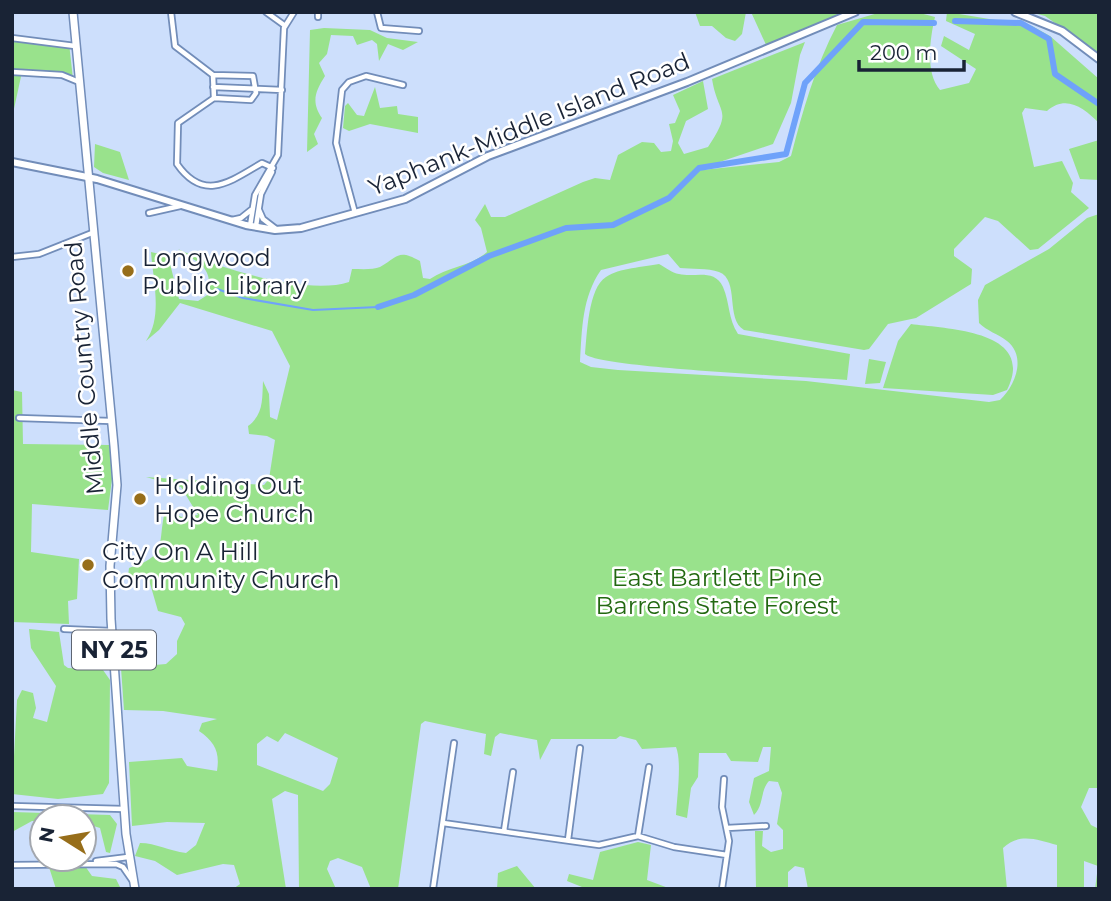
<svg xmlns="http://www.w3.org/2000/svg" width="1111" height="901" font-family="Montserrat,sans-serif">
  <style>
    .green { fill: #99e28c; fill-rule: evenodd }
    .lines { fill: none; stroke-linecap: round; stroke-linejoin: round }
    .stream { stroke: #6fa2fa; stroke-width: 2 }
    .river { stroke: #6fa2fa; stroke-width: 6 }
    .street-casing { stroke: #728db9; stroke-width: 8 }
    .secondary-casing { stroke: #728db9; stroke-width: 10 }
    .primary-casing { stroke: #728db9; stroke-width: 10 }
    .street { stroke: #fff; stroke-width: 4.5 }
    .secondary { stroke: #fff; stroke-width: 6 }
    .primary { stroke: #fff; stroke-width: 7 }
    .poi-dot { fill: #976e1a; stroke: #fff; stroke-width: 2.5 }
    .labels { text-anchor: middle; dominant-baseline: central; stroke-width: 5; stroke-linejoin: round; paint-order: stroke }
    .shield { fill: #fff; stroke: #5e6572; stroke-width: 2 }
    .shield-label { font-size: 23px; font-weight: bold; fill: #192335 }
    .street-label { font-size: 24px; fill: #192335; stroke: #fff }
    .poi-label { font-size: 24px; fill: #192335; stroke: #fff; text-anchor: start }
    .park-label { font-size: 24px; fill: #226811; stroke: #fff }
  </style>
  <rect width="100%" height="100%" fill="#cddffc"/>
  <path class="green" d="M695 12H746L742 34 735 41 726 38 712 26H700Z
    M751 12H855L767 47Z
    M916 12 935 17C930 38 925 73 940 90L969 83 976 69 941 46 944 36 969 50 975 34 946 21 947 12 1032 26 1050 36 1099 79V123C1084 108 1066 94 1047 111L1025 108 1022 113 1034 167 1062 161 1073 183 1071 192 1089 208 1038 249 1030 250 998 221 985 217 954 249V256L972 269 971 284 916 318 888 324 869 349 864 350 744 330C725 319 740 280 719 272 708 268 691 269 680 268L668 254 601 270C582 297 582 329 580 362L591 367 618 370 806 381 989 402 1000 400C1015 386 1027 357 1007 341 998 334 987 331 979 323L978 300 985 285 1049 249 1087 218 1099 214V788H1089L1081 807 1091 825 1099 829V889H1095L1098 866 1084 861V889H1057V845C1038 840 1019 832 1003 848L1007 889H808L804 868 795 866 788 872V889H756L755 831H763L762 846 771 852 783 849V830L777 824 782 793 778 782 769 781C760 791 764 805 754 815L749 802 754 778 769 771 771 747H763L758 762 731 761 726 753H699L698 777 691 788 687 818 676 815C677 797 682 761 676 747L642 749 636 740 620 736 616 739H551L540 760 537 740 500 733 495 737 491 756 484 754 486 734 425 721 421 724 398 889H371L362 867 338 858 330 861 327 869 336 889H299L298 795 285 791 272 799 286 889H233L240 884 234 865 223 864 177 875 155 861 135 856 140 843C156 843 169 851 186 853L196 845 205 823 167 822 132 826 129 762 182 758 187 766 217 771C220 752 215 742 199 731L202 723 217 719 163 711 124 710 121 668 166 664 177 654V641L185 624 181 617 158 611 149 580 128 576 129 568C169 556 157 543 165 511L182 517 198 515 181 487 146 477 264 485 269 479 275 440 267 436 249 434 248 426C264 414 262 399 263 381L269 394 270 417 277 420 290 366 272 331 180 303 159 330 146 341C163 317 153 280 151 252L168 256 179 299 198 301 209 294C212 265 199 264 178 249 218 268 307 296 349 282L352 269C361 269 373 270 380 267 399 256 398 249 420 261L423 278 430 279C447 267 472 266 487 252L481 228 475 220 485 204 491 217H505L583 182 595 178 610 180 618 155 642 142 654 143 661 152 671 151 673 141 669 124 675 123 680 111 673 95 703 81 708 109 686 121 678 143 684 154 708 147C734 108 718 116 712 79L805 42 800 55 791 103 773 144 693 171 779 162 791 156C803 110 815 67 837 25L878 13ZM285 733 338 758 330 784 323 791 257 765V744L267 736 278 742Z
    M1030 12H1099V54L1045 16Z
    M324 28 370 30 387 38 418 42 403 50 388 44 379 61 377 44 372 40 357 45 353 36 331 35 327 54 319 63 325 76C315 92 311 102 322 118L314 134 318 144 307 152 310 30Z
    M12 36 69 43 73 79 22 72 12 118Z
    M375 87 380 108 397 106 398 114 418 117V133L370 124 349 131 343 128 345 106 348 103 357 115 364 116Z
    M1099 140V180L1080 179 1069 149Z
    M95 144 120 152 129 180 103 173 94 167Z
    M659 264C665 267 672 273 679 274 695 278 714 268 723 287 730 303 728 319 738 334L850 354 847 380C812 377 598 368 585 354 587 335 588 288 606 277 619 268 644 267 659 264Z
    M911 324C947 329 1037 330 1007 390L993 395 883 388 898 341Z
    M869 359 886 362 880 383 865 384Z
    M12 390 22 392 23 444 110 445 112 479 108 510 32 504 31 552 79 559 77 599 68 601 69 624 12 622Z
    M29 629 59 632 64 665 68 668 103 670 110 680 109 783 103 794 58 799 12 794 17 700 22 690 33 693 36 708 33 718 47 722 56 686 31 648Z
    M12 812 110 815 117 824 110 853 106 852 100 828 84 823V817H42V821H32L12 832Z
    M638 842 651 845 647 880 671 889H587L567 881 569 874 593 880 600 852Z
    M48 864 85 866 92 876 116 879 121 889H56Z
    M517 866 536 889H497L498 873Z"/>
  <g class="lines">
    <path class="stream" d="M217 289 243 298 313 310 378 307"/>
    <path class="river" d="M955 21 1021 23 1049 39 1055 74 1099 104
      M378 307 414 295 489 256 566 228 613 225 669 198 699 168 786 154 805 83 863 22 934 23"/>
    <g class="street-casing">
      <path id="street" d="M171 12 175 46 213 75 253 76 256 93 251 100 214 98 178 123 177 164C204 203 231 181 262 163L273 168
        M266 12 284 25
        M318 12V17
        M377 12 381 28 419 31
        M12 38 75 46
        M12 72 62 75 79 82
        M213 75 214 98
        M213 87 282 90
        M259 210 263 219 276 229
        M149 213 180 206
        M355 213 336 143 342 90 349 82 366 76 403 85
        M232 220 241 218 251 210
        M250 226 255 195 278 155 284 28 294 12
        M256 226 261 194 272 172
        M12 257 39 254 92 233
        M19 418 111 421
        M64 629 112 631
        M12 806 124 809
        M443 823 599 845 638 836 674 847 727 855
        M727 828 766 826
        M504 831 513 772
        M638 836 649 767
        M568 840 580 748
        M96 861 128 857
        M12 865 116 864 123 867 132 880
        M433 889 454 743
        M722 889 729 841 722 807 724 779"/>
    </g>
    <g class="secondary-casing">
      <path id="secondary" d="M1015 12 1062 31 1099 59
        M12 162 97 179 246 225 275 230 301 228 405 199 488 156 687 82 855 12"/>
    </g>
    <g class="primary-casing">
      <path id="primary" d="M73 12 114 446 117 485 110 566 111 619 126 834 135 889"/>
    </g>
    <use href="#street" class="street"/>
    <use href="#secondary" class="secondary"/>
    <use href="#primary" class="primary"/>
  </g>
  <g class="poi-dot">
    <circle cx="128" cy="271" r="7"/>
    <circle cx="140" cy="499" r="7"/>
    <circle cx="88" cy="565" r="7"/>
  </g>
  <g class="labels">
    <rect class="shield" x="72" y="630.5" width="84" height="39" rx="5"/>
    <g class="shield-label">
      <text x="114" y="650">NY 25</text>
    </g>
    <g class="street-label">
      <text transform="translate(529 124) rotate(-22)">Yaphank-Middle Island Road</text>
      <text transform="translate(84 368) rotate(-95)">Middle Country Road</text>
    </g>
    <g class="poi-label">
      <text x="142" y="257">Longwood<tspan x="142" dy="28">Public Library</tspan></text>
      <text x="154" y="485">Holding Out<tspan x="154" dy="28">Hope Church</tspan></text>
      <text x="102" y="551">City On A Hill<tspan x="102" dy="28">Community Church</tspan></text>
    </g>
    <g class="park-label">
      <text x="717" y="577">East Bartlett Pine<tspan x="717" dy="28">Barrens State Forest</tspan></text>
    </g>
  </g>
  <rect width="1111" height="901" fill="none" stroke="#192335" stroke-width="28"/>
  <g transform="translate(63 838) rotate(281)"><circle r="33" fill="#ffffff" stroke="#a3a7ae" stroke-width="2"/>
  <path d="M0-5L12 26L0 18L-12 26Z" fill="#976e1a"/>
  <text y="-10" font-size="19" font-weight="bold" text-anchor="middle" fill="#192335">N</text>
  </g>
  <path d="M859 60v10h105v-10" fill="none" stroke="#192335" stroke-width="3.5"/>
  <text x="870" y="60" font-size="21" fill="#192335" stroke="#ffffff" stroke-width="5" paint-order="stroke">200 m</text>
</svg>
